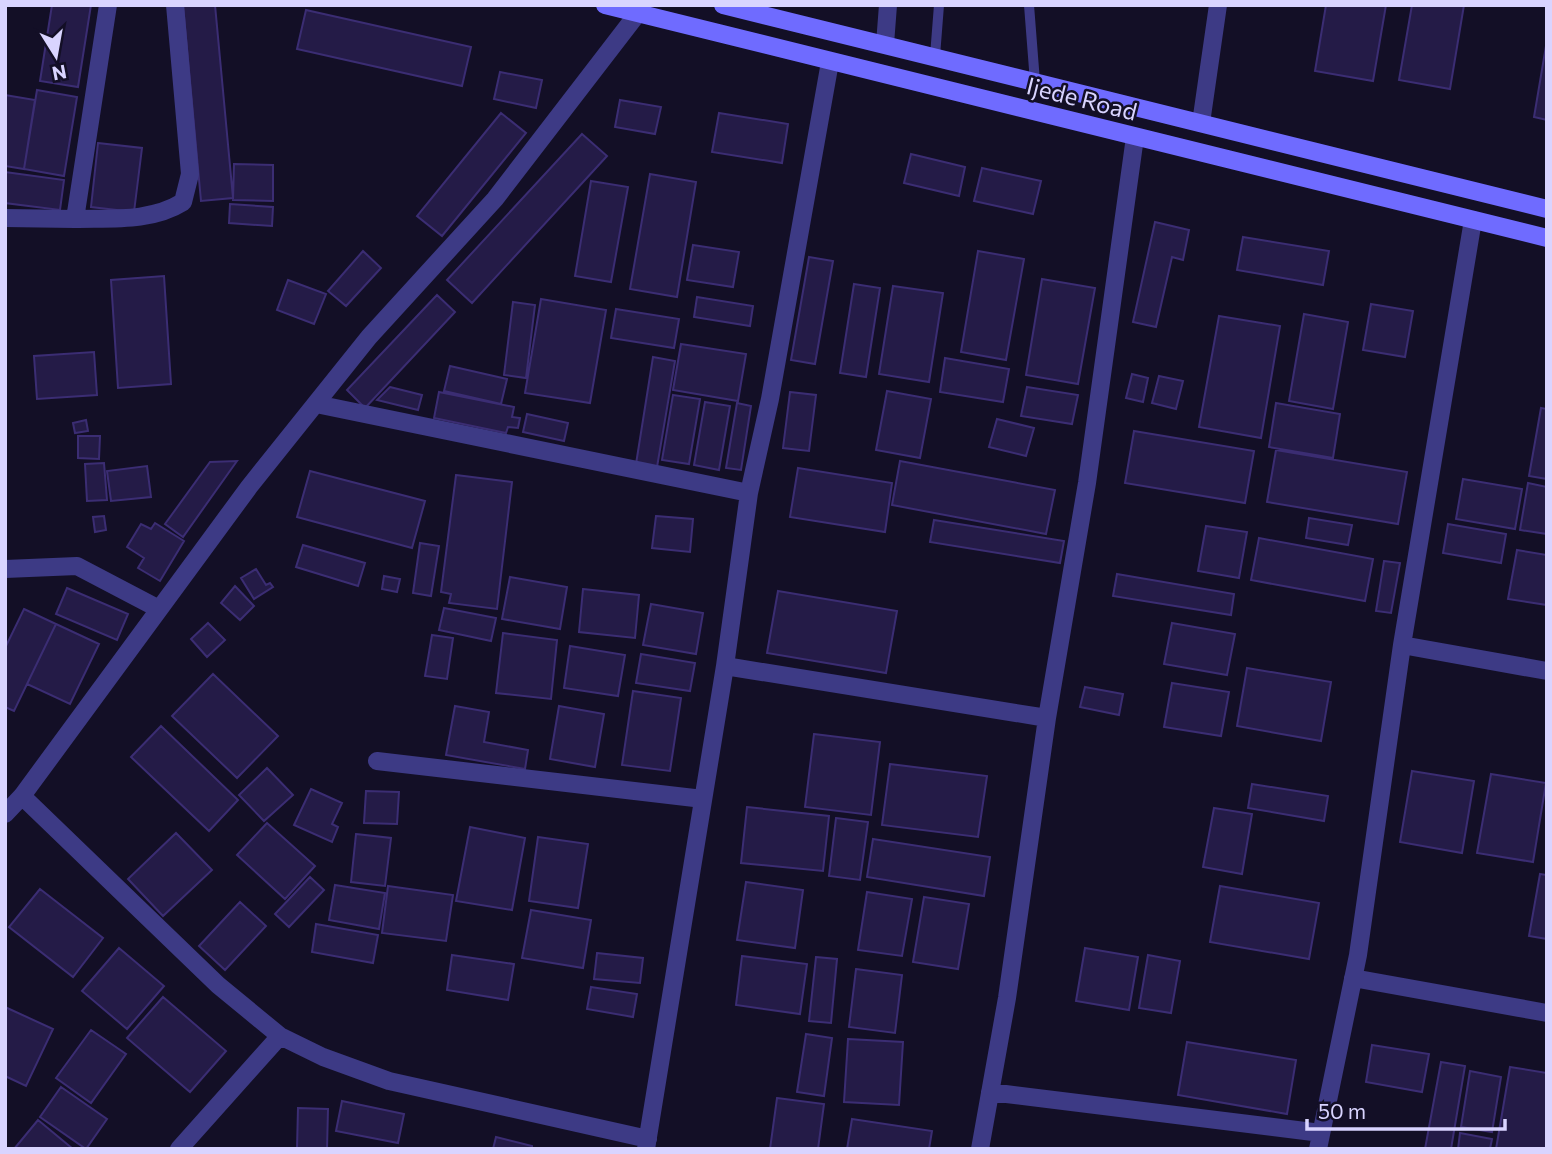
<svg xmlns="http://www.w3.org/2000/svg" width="1552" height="1154" font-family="Commissioner,sans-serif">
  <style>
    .building { fill: #241b47; stroke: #3b2d73; stroke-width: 2 }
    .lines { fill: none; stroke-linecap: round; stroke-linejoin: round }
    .service { stroke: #3d3a85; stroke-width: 10 }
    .minor { stroke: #3d3a85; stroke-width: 18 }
    .secondary { stroke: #6f6bff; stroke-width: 18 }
    .labels { text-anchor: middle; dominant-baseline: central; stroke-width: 5; stroke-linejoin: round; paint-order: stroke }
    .street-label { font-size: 24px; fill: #d9d4ff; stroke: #130f26 }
  </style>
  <rect width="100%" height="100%" fill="#130f26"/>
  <path class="building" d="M52 5H91L78 87 40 81Z
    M183 5H215L233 198 201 201Z
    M1326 5H1386L1373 81 1315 71Z
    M1412 5H1464L1450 89 1399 80Z
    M306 10 471 47 462 86 297 49Z
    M1547 40V120L1534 117Z
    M500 72 542 80 536 108 494 99Z
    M37 90 77 97 64 176 24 169Z
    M5 95 35 100 24 169 5 166Z
    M620 100 661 107 655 134 615 127Z
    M501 113 526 133 442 236 417 216Z
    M719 113 788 124 782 163 712 152Z
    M582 134 607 156 472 303 447 280Z
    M98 143 142 148 134 212 91 207Z
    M911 154 965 167 959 196 904 183Z
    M234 164 273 165V201L233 200Z
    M982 168 1041 181 1033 214 974 201Z
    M5 172 64 180 60 210 5 203Z
    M650 174 696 182 677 297 630 289Z
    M591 181 628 187 611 282 575 276Z
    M230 204 273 207 272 226 229 223Z
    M1155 222 1189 230 1183 260 1172 257 1156 327 1133 322Z
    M1243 237 1329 251 1323 285 1237 270Z
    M693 245 739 252 733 287 687 280Z
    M363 251 381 268 346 306 328 291Z
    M978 251 1024 259 1006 360 961 352Z
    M809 257 833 261 815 364 791 360Z
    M164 276 171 384 118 388 111 280Z
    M1042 279 1095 288 1078 384 1026 375Z
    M288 280 326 294 314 324 277 310Z
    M854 284 880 288 866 377 840 373Z
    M893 286 943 293 929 382 879 374Z
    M437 295 455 312 365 408 347 390Z
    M697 297 753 306 750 326 694 317Z
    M541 299 606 310 590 403 525 393Z
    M513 302 535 305 526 378 504 375Z
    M1371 304 1413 311 1405 357 1363 350Z
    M616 309 679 319 674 348 611 338Z
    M1304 314 1348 322 1333 409 1289 401Z
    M1219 316 1280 326 1261 438 1199 427Z
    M681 344 746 354 738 401 673 390Z
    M94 352 97 395 37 399 34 356Z
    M653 357 675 361 657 467 636 464Z
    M945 358 1009 369 1003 402 940 392Z
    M450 366 507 379 501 404 444 391Z
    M1132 374 1148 378 1143 402 1126 398Z
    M1159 376 1183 381 1176 409 1152 403Z
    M390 387 422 395 418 410 377 400Z
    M1027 387 1078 395 1072 424 1021 416Z
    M887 391 931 399 920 458 876 450Z
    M439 392 514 407 512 417 520 418 518 428 508 427 506 433 434 418Z
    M790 392 816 395 809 451 783 448Z
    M673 395 700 399 689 464 662 460Z
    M705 402 730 406 719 470 694 465Z
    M737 403 751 406 741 470 726 468Z
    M1276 403 1340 414 1333 458 1269 447Z
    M1541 408 1547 409V479L1529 476Z
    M527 414 568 423 564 441 523 432Z
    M997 419 1034 428 1026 456 989 447Z
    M86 420 88 431 75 433 73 423Z
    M1134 431 1254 451 1245 503 1125 483Z
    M78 436H100L99 459 78 458Z
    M1276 450 1407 472 1398 524 1267 502Z
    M237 461 183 537 165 524 210 462Z
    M900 461 1055 490 1046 534 892 505Z
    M104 463 107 500 87 501 85 464Z
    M147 466 151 497 111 501 107 471Z
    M798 468 892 483 885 532 790 517Z
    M310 471 425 501 412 548 297 517Z
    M456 475 512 482 497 609 449 603 451 594 441 592Z
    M1463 479 1522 489 1515 529 1456 519Z
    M1528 483 1547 487V534L1520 530Z
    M104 516 106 530 95 532 93 517Z
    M656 516 693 519 690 552 652 548Z
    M1309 518 1352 525 1348 545 1306 538Z
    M934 520 1064 541 1060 563 930 542Z
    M155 523 184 541 160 581 138 568 144 558 127 547 141 524 151 529Z
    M1448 524 1506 534 1501 563 1443 553Z
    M1206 526 1247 532 1239 578 1198 571Z
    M1259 538 1373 559 1365 601 1251 580Z
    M420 543 439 546 431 596 413 593Z
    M303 545 365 563 358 586 296 567Z
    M1517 550 1547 555V605L1508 599Z
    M1384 561 1400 563 1391 613 1376 611Z
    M256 569 266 585 270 583 273 587 254 599 241 578Z
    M1117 574 1234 594 1231 615 1113 596Z
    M384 576 400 579 397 592 382 589Z
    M510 577 567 587 560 629 502 619Z
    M235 586 254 606 240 620 221 603Z
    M67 588 128 614 117 640 56 614Z
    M583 589 639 595 635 638 579 632Z
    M778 591 897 611 886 673 767 653Z
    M651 604 703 613 696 654 643 645Z
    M444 608 496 618 491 641 439 630Z
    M24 609 56 624 14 711 5 707V648Z
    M208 623 225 640 207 657 191 639Z
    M1172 623 1235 634 1227 675 1164 664Z
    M56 624 99 644 70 704 27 684Z
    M503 633 557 640 551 699 496 693Z
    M432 635 453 638 447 679 425 676Z
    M570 646 625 655 618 696 564 688Z
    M641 654 695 663 690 691 636 683Z
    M1247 668 1331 682 1321 741 1237 726Z
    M213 674 278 736 237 778 172 716Z
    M1172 683 1229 692 1221 736 1164 727Z
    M1085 687 1123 694 1119 715 1080 707Z
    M633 691 681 698 670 771 622 765Z
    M455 706 489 712 484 742 528 750 525 769 446 755Z
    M559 706 604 714 595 767 550 759Z
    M161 726 238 800 209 831 131 757Z
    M814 734 880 742 871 815 805 807Z
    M890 764 987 776 978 837 882 825Z
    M267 768 293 795 264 821 239 795Z
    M1412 771 1474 781 1462 853 1400 842Z
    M1491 774 1546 783 1533 862 1477 853Z
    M1252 784 1328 796 1324 821 1248 808Z
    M311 789 342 803 332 824 338 827 332 842 294 825Z
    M366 791 399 792 397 824 364 823Z
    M747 807 829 816 823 871 741 863Z
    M1214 808 1252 814 1242 874 1203 867Z
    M836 818 868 822 860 880 829 876Z
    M267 823 315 866 285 899 237 855Z
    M470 827 525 838 512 910 456 901Z
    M176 833 212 870 163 916 128 879Z
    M356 834 391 838 385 886 351 882Z
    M538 837 588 844 578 908 529 901Z
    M873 839 990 857 984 896 867 877Z
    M1540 874 1547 875V939L1529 936Z
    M310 877 324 890 289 927 275 914Z
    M746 882 803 890 795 948 737 940Z
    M335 885 385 893 379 929 329 920Z
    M388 886 453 895 446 941 382 933Z
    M1220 886 1319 903 1309 959 1210 942Z
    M40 889 103 938 73 977 9 927Z
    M867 892 912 899 902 956 858 950Z
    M924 897 969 904 958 969 913 962Z
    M240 902 266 926 225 970 199 946Z
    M531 910 591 920 583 968 522 958Z
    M316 924 378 935 373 963 312 952Z
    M119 948 164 986 127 1029 82 991Z
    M1085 948 1138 957 1129 1010 1076 1001Z
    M597 953 643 958 640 983 594 979Z
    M452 955 514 964 508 1000 447 990Z
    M1148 955 1180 961 1171 1013 1139 1008Z
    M742 956 807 964 800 1014 736 1005Z
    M816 957 837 959 831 1023 809 1021Z
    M856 969 902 975 895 1033 849 1027Z
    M591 987 637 994 633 1017 587 1009Z
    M163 997 226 1051 190 1092 127 1038Z
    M5 1007 53 1029 26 1086 5 1076Z
    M91 1030 126 1054 91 1103 56 1078Z
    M806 1034 832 1038 824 1096 797 1092Z
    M848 1039 903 1042 899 1105 844 1102Z
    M1187 1042 1296 1060 1287 1114 1178 1095Z
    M1372 1045 1429 1054 1422 1092 1366 1082Z
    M1441 1062 1465 1066 1451 1149H1425Z
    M1510 1067 1547 1073V1149H1496Z
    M1470 1071 1501 1077 1492 1132 1461 1127Z
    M61 1087 107 1119 86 1149 40 1117Z
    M777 1098 824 1104 818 1149H770Z
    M342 1101 404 1114 398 1143 336 1131Z
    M298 1108 328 1109 327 1149H297Z
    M852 1119 932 1131 929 1149H847Z
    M38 1120 73 1149H14Z
    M1460 1133 1492 1139 1490 1149H1458Z
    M496 1137 532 1146V1149H493Z"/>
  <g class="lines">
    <path class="service" d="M1029 5 1035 82
      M935 56 939 5"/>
    <path class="minor" d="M885 44 888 5
      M1201 123 1218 5
      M5 218 75 219 108 5
      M75 219C111 218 151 222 183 202L190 174 175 5
      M316 404 749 493
      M5 569 77 566 159 609
      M1402 645 1547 671
      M725 666 1047 718
      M377 761 703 799
      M22 796 218 985 280 1036 323 1057 389 1081 648 1139
      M5 814 22 796 249 487 369 337 495 199 638 13
      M1353 978 1547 1013
      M990 1092 1321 1133
      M179 1149 280 1036
      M646 1149 725 666 749 493 770 399 830 62
      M980 1149 1007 998 1047 718 1087 483 1135 137
      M1318 1149 1358 955 1402 645 1473 220"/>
    <path class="secondary" d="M605 5 1547 238
      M723 5 1547 209"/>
  </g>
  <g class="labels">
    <g class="street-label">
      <text transform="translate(1082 98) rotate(14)">Ijede Road</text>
    </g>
  </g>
  <rect width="1552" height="1154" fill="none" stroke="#d9d4ff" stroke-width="14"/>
  <g transform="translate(56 56) rotate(169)" stroke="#130f26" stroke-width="5" paint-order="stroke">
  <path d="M0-5L12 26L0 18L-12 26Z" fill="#d9d4ff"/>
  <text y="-10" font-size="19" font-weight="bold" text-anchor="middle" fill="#d9d4ff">N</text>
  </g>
  <path d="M1307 1119v10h198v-10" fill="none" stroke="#d9d4ff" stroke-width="3.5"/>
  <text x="1318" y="1119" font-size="21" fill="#d9d4ff" stroke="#130f26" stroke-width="5" paint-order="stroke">50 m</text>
</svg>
